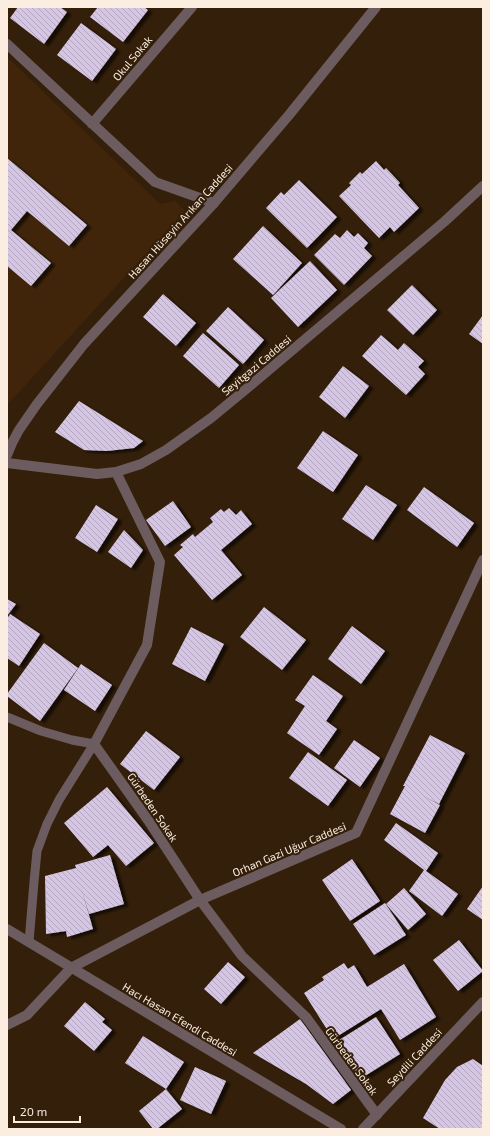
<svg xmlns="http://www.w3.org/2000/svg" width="490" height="1136" font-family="'Exo 2',sans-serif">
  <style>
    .built { fill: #40250b }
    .building { fill: url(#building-back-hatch); filter: url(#shadow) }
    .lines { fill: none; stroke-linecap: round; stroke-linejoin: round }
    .service { stroke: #6c5c5f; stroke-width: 9 }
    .minor { stroke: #6c5c5f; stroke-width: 10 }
    .tertiary { stroke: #6c5c5f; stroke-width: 10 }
    .labels { text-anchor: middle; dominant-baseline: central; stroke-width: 4; stroke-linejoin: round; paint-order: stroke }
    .street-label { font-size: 11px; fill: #fbede0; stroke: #341f0a }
  </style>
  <defs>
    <pattern id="building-back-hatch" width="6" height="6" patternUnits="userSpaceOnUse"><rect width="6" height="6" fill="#d6c6e6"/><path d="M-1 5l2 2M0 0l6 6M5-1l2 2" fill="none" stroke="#b3a6bd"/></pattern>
    <filter id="shadow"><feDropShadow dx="4.5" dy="2.5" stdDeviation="1" flood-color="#0009"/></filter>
  </defs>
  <rect width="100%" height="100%" fill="#341f0a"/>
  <path class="built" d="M7 57 160 204 175 201 185 211 7 405Z"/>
  <path class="building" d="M18 7H60L67 12 44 44 10 18Z
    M98 7H144L148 10 123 42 90 17Z
    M81 23 116 49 92 81 57 55Z
    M7 158 87 225 69 246 27 211 11 230 51 263 31 286 7 266Z
    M376 161 384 170 386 168 400 183 398 185 419 208 394 232 390 227 379 238 339 196 351 185 349 183 360 172 362 174Z
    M299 180 337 217 307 248 266 208 281 192 284 195Z
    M263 226 302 263 273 295 233 259Z
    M347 230 354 237 358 233 368 243 364 248 372 256 344 285 314 255 335 234 340 238Z
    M310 261 337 290 298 327 271 298Z
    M412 285 437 310 413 335 387 310Z
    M163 294 196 323 176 346 143 317Z
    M228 307 264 340 243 364 206 331Z
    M483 315V344L469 334Z
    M203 333 239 365 219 388 183 356Z
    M381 335 398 350 404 343 424 361 418 367 425 374 406 395 362 356Z
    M343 366 369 386 345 418 319 397Z
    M79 401 143 441 134 448 107 451 84 450 55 432Z
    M323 431 358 455 333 492 297 468Z
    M366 485 397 505 373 540 342 519Z
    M424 487 474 523 457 547 407 510Z
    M173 501 191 527 165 546 146 520Z
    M96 505 118 519 97 552 75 538Z
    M229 508 236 515 241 510 252 524 221 550 242 575 212 600 174 555 183 547 180 545 193 534 195 537 213 522 210 518 221 509 224 512Z
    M124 530 143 550 131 568 108 552Z
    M7 599 16 604 7 616Z
    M264 607 306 640 282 670 240 637Z
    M10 614 40 634 19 666 7 658V619Z
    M352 626 385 651 361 684 328 659Z
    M191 627 224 644 205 681 172 664Z
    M44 643 78 668 40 721 7 696V694Z
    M81 664 112 685 95 711 64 690Z
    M313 675 343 696 326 721 337 729 319 755 287 733 305 706 295 700Z
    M146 731 180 757 154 790 120 764Z
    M430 735 465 753 439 804 423 796 440 805 425 833 390 814 405 786H403Z
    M354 740 380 758 360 787 334 768Z
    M308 752 347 780 328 806 289 778Z
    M107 787 154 843 126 866 108 845 93 857 64 823Z
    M396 823 438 853 426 871 458 894 442 916 409 891 424 870 384 840Z
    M110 855 124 904 89 914 80 884 93 929 67 937 66 931 46 934 45 876 76 868 75 865Z
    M352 859 380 901 350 921 322 880Z
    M483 886V920L467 909Z
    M404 888 426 914 408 930 386 904Z
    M385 903 406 935 374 955 353 924Z
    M459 940 483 971 458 991 433 960Z
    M228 962 245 977 221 1004 204 989Z
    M344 963 348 969 354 965 367 987 404 964 436 1017 400 1040 381 1009 333 1039 304 993 324 980 322 977Z
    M85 1002 105 1019 102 1022 112 1030 94 1051 64 1026Z
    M376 1017 400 1054 360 1079 336 1042Z
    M300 1019 351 1090 333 1104 306 1084 253 1053Z
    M143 1036 184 1062 166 1089 125 1063Z
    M473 1059 483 1066V1129H440L423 1118 445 1080 457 1067Z
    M195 1067 226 1081 211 1114 180 1100Z
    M166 1089 182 1109 157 1129H153L139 1111Z"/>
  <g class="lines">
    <path class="service" d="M7 717 41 731 72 740 94 744 59 800 47 824 37 851 34 882 29 942"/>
    <path class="minor" d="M7 44 155 182 214 203
      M92 124 192 7
      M116 472 160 562 147 645 94 744 148 820 200 900 242 956 306 1017 377 1115
      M7 1025 27 1015 71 968"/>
    <path class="tertiary" d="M7 455 12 443 19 430 37 404 84 344 214 203 289 115 376 7
      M7 463 97 474 116 472 141 464 166 450 211 418 251 385 444 222 483 186
      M7 929 341 1129
      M71 968 200 900 356 833 483 560
      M363 1129 483 1002"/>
  </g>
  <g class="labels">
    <g class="street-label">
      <text transform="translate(132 58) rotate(-50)">Okul Sokak</text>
      <text transform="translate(180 221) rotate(-48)">Hasan Hüseyin Arıkan Caddesi</text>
      <text transform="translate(256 365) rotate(-40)">Seyitgazi Caddesi</text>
      <text transform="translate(153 807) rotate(56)">Gürbeden Sokak</text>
      <text transform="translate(289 849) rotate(-23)">Orhan Gazi Uğur Caddesi</text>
      <text transform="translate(180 1019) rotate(31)">Hacı Hasan Efendi Caddesi</text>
      <text transform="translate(414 1057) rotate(-47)">Seydili Caddesi</text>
      <text transform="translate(352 1061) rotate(54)">Gürbeden Sokak</text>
    </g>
  </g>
  <rect width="490" height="1136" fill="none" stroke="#fbede0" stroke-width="16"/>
  <path d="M14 1116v6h66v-6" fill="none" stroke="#fbede0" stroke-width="2"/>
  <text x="20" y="1116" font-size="12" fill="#fbede0" stroke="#341f0a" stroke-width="3" paint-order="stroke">20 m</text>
</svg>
